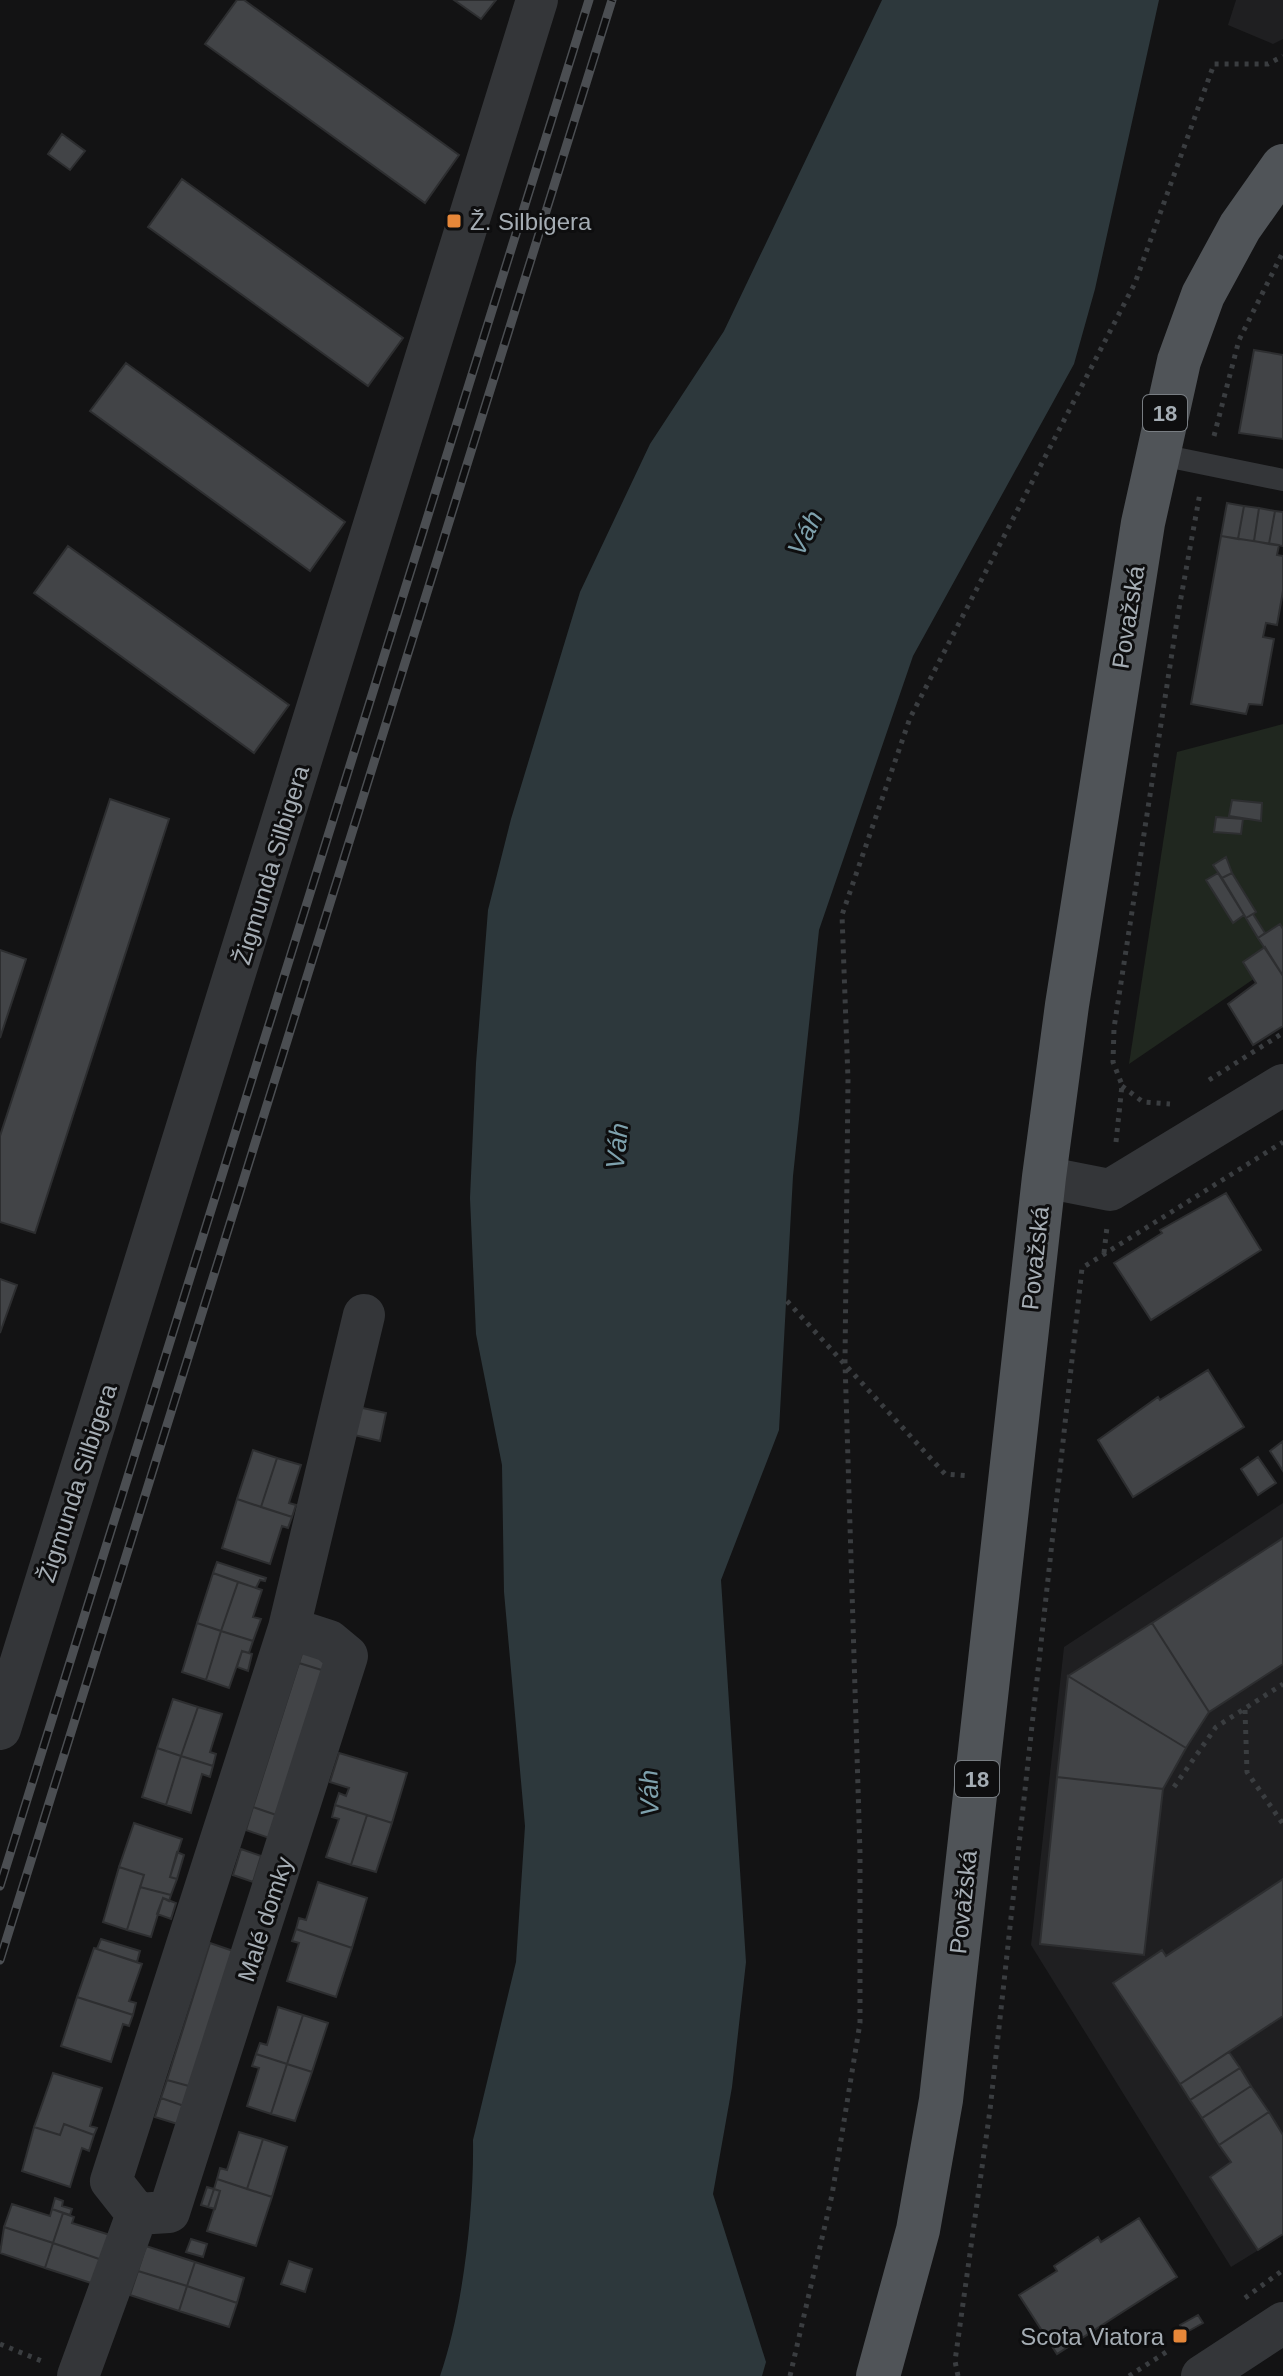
<svg xmlns="http://www.w3.org/2000/svg" width="1283" height="2376" font-family="Arial,sans-serif">
  <style>
    .built { fill: #1f1f21 }
    .green { fill: #20271f }
    .water { fill: #2d383c }
    .building { fill: #424447; stroke: #2d2e30; stroke-width: 2 }
    .lines { fill: none; stroke-linecap: round; stroke-linejoin: round }
    .path { stroke: #3a3d40; stroke-width: 5; stroke-dasharray: 4 6; stroke-linecap: butt }
    .service { stroke: #343639; stroke-width: 22 }
    .minor { stroke: #343639; stroke-width: 42 }
    .primary { stroke: #505458; stroke-width: 44 }
    .rail-casing { stroke: #4b4e52; stroke-width: 9 }
    .rail { stroke: #0e0e0f; stroke-width: 6; stroke-dasharray: 18; stroke-linecap: butt }
    .poi-dot { fill: #e68739; stroke: #0e0e0f; stroke-width: 3 }
    .labels { text-anchor: middle; dominant-baseline: central; stroke-width: 6; stroke-linejoin: round; paint-order: stroke }
    .shield { fill: #0e0e0f; stroke: #787d82; stroke-width: 2 }
    .shield-label { font-size: 22px; font-weight: bold; fill: #a5adb4 }
    .poi-label { font-size: 24px; fill: #a5adb4; stroke: #0e0e0f; text-anchor: start }
    .street-label { font-size: 24px; fill: #a5adb4; stroke: #0e0e0f }
    .water-label { font-size: 26px; font-style: italic; fill: #7ea1ad; stroke: #0e0e0f }
  </style>
  <rect width="100%" height="100%" fill="#131314"/>
  <path class="built" d="M1236 0H1283V39L1273 44 1228 25Z
    M1283 1503V2235L1231 2267 1031 1945 1064 1647Z"/>
  <path class="green" d="M1283 724V959L1129 1064 1177 752Z"/>
  <path class="water" d="M882 0H1159L1095 289 1074 364 913 656 819 930 793 1176 779 1430 721 1580 746 1962 732 2087 713 2194 766 2362 762 2376H440C463 2310 474 2210 473 2140L516 1962 525 1826 504 1592 502 1465 476 1334 470 1198 476 1063 488 910 511 819 580 592 650 444 724 331Z"/>
  <path class="building" d="M237 0H244L459 155 425 203 205 44Z
    M454 0H496L481 19Z
    M62 134 85 151 70 170 48 154Z
    M182 179 403 338 368 386 148 227Z
    M1254 350 1283 355V439L1239 433Z
    M126 363 345 522 310 571 90 411Z
    M1227 503 1244 506 1238 539 1221 536Z
    M1244 506 1259 508 1254 541 1238 539Z
    M1259 508 1275 511 1269 544 1254 541Z
    M1275 511 1283 512V546L1269 544Z
    M1221 536 1279 545 1277 555 1283 556V591L1277 625 1266 623 1263 637 1274 639 1262 705 1249 704 1246 714 1191 704Z
    M68 546 289 705 254 753 34 593Z
    M110 799 169 819 35 1233 0 1222V1136Z
    M1232 800 1262 803 1261 821 1229 816Z
    M1216 817 1243 819 1241 834 1214 832Z
    M1226 857 1232 873 1222 878 1213 865Z
    M1218 873 1244 915 1233 923 1206 880Z
    M1232 873 1256 912 1246 918 1222 878Z
    M1253 914 1265 933 1258 938 1246 918Z
    M1280 924 1283 929V976L1258 938Z
    M1265 947 1283 976V1026L1253 1045 1228 1004 1256 983 1243 962Z
    M0 950 26 959 0 1038Z
    M1226 1193 1261 1250 1151 1320 1114 1263 1162 1233 1160 1230Z
    M0 1279 17 1285 0 1333Z
    M1208 1370 1244 1427 1133 1497 1098 1440 1158 1397 1160 1400Z
    M358 1407 386 1413 380 1441 350 1434Z
    M1283 1441V1471L1270 1451Z
    M253 1450 277 1458 261 1507 237 1499Z
    M1258 1457 1276 1483 1258 1495 1241 1469Z
    M277 1458 301 1465 289 1503 296 1505 292 1517 261 1507Z
    M237 1499 292 1517 288 1528 282 1526 270 1564 222 1548Z
    M1283 1538V1664L1209 1712 1152 1623Z
    M217 1562 266 1578 265 1581 260 1580 256 1588 213 1573Z
    M213 1573 238 1582 221 1631 197 1623Z
    M238 1582 262 1590 253 1617 261 1619 253 1641 221 1631Z
    M197 1623 221 1631 206 1680 182 1672Z
    M1152 1623 1209 1712 1186 1748 1068 1676Z
    M221 1631 253 1641 249 1653 242 1651 229 1688 206 1680Z
    M305 1644 334 1654 328 1672 299 1663Z
    M242 1651 252 1654 248 1671 237 1667Z
    M299 1663 328 1672 282 1817 253 1807Z
    M1068 1676 1186 1748 1163 1789 1057 1777Z
    M173 1699 198 1707 181 1756 157 1748Z
    M198 1707 222 1714 210 1752 216 1754 213 1766 181 1756Z
    M157 1748 181 1756 166 1805 142 1797Z
    M339 1753 407 1773 392 1823 335 1805 339 1793 346 1796 349 1788 330 1782Z
    M181 1756 213 1766 210 1777 202 1774 191 1813 166 1805Z
    M1057 1777 1163 1789 1144 1955 1040 1944Z
    M335 1805 367 1815 351 1865 326 1857 339 1819 332 1817Z
    M253 1807 282 1817 275 1840 246 1830Z
    M367 1815 392 1823 376 1872 351 1865Z
    M134 1823 182 1839 170 1877 177 1879 171 1895 140 1887 144 1875 119 1867Z
    M241 1849 261 1856 253 1882 233 1875Z
    M177 1852 184 1855 177 1879 170 1877Z
    M119 1867 144 1875 127 1930 103 1922Z
    M1283 1879V2016L1180 2084 1113 1983 1162 1950 1166 1956Z
    M318 1882 367 1898 352 1948 296 1929 299 1918 306 1920Z
    M140 1887 171 1895 169 1901 163 1898 151 1937 127 1930Z
    M163 1898 176 1903 171 1919 157 1914Z
    M296 1929 352 1948 336 1997 287 1981 299 1943 292 1941Z
    M101 1939 140 1951 137 1962 97 1949Z
    M210 1943 239 1953 196 2088 167 2080Z
    M94 1948 142 1964 129 2001 136 2003 133 2015 77 1997Z
    M77 1997 133 2015 129 2026 123 2024 111 2062 61 2046Z
    M278 2007 303 2015 287 2064 256 2054 260 2043 267 2045Z
    M303 2015 328 2023 312 2072 287 2064Z
    M1229 2052 1240 2068 1190 2100 1180 2084Z
    M256 2054 287 2064 271 2114 247 2106 259 2068 252 2066Z
    M287 2064 312 2072 295 2121 271 2114Z
    M1240 2068 1251 2086 1202 2118 1190 2100Z
    M53 2073 102 2088 90 2126 97 2128 94 2135 64 2124 60 2135 34 2127Z
    M167 2080 196 2088 190 2108 161 2098Z
    M1251 2086 1269 2112 1219 2145 1202 2118Z
    M161 2098 190 2108 184 2126 155 2117Z
    M1269 2112 1283 2135V2234L1258 2250 1210 2177 1231 2162 1219 2145Z
    M64 2124 94 2135 89 2151 82 2148 70 2187 22 2171 34 2127 60 2135Z
    M239 2132 263 2139 247 2189 217 2179 220 2168 227 2170Z
    M263 2139 287 2147 272 2197 247 2189Z
    M217 2179 272 2197 256 2246 207 2231 220 2191 214 2189Z
    M207 2187 214 2189 208 2207 201 2205Z
    M214 2189 220 2191 215 2209 208 2207Z
    M55 2198 63 2201 62 2206 72 2209 70 2215 52 2209Z
    M12 2204 50 2216 52 2209 63 2213 53 2243 4 2227Z
    M63 2213 74 2217 72 2223 110 2235 102 2260 53 2243Z
    M1139 2218 1177 2277 1057 2354 1019 2295 1057 2271 1054 2266 1098 2237 1101 2242Z
    M4 2227 53 2243 45 2268 0 2253Z
    M191 2239 207 2244 203 2257 186 2252Z
    M53 2243 102 2260 94 2284 45 2268Z
    M146 2246 195 2262 187 2286 138 2271Z
    M289 2261 312 2269 305 2292 281 2284Z
    M195 2262 244 2278 237 2303 187 2286Z
    M138 2271 187 2286 179 2311 130 2295Z
    M187 2286 237 2303 229 2327 179 2311Z
    M1198 2315 1203 2323 1185 2333 1180 2325Z"/>
  <g class="lines">
    <path class="path" d="M1214 436 1239 340 1283 252
      M1209 1080 1283 1033
      M1122 1086 1143 1102 1170 1104
      M1116 1142 1122 1085 1113 1062 1114 1028 1178 614 1200 493
      M1104 1253 1107 1227
      M787 1301 945 1474 970 1476
      M1245 1710 1247 1772 1283 1824
      M1174 1787 1216 1727 1283 1684
      M1245 2298 1283 2270
      M0 2344 44 2362
      M790 2376 832 2195 860 2023V1853L845 1362 848 1079 842 915 910 718 1135 283 1214 64H1268L1283 56
      M958 2376 955 2361 990 2110 1082 1268 1283 1142
      M1129 2376 1171 2349"/>
    <path class="service" d="M1156 454 1283 480"/>
    <path class="minor" d="M1044 1177 1110 1190 1283 1085
      M0 1729 537 0
      M137 2214 111 2181 289 1628 364 1315
      M78 2376 137 2214 169 2212 347 1656 329 1641 289 1628
      M1202 2376 1283 2323"/>
    <path class="primary" d="M878 2376 918 2230 941 2100 1044 1177 1067 1005 1143 523 1179 361 1203 295 1240 227 1283 166"/>
    <g class="rail-casing">
      <path id="rail" d="M0 1886 589 0
        M0 1960 612 0"/>
    </g>
    <use href="#rail" class="rail"/>
  </g>
  <g class="poi-dot">
    <rect x="446" y="213" width="16" height="16" rx="4"/>
    <rect x="1172" y="2328" width="16" height="16" rx="4"/>
  </g>
  <g class="labels">
    <g class="shield">
      <rect x="1143" y="395" width="44" height="36" rx="6"/>
      <rect x="955" y="1761" width="44" height="36" rx="6"/>
    </g>
    <g class="shield-label">
      <text x="1165" y="413">18</text>
      <text x="977" y="1779">18</text>
    </g>
    <g class="poi-label">
      <text x="470" y="221">Ž. Silbigera</text>
      <text x="1164" y="2336" text-anchor="end">Scota Viatora</text>
    </g>
    <g class="street-label">
      <text transform="translate(1128 617) rotate(-81)">Považská</text>
      <text transform="translate(271 865) rotate(-73)">Žigmunda Silbigera</text>
      <text transform="translate(1035 1258) rotate(-84)">Považská</text>
      <text transform="translate(77 1483) rotate(-72)">Žigmunda Silbigera</text>
      <text transform="translate(963 1902) rotate(-84)">Považská</text>
      <text transform="translate(265 1919) rotate(-72)">Malé domky</text>
    </g>
    <g class="water-label">
      <text transform="translate(805 533) rotate(-63)">Váh</text>
      <text transform="translate(617 1146) rotate(-84)">Váh</text>
      <text transform="translate(649 1793) rotate(-92)">Váh</text>
    </g>
  </g>
</svg>
